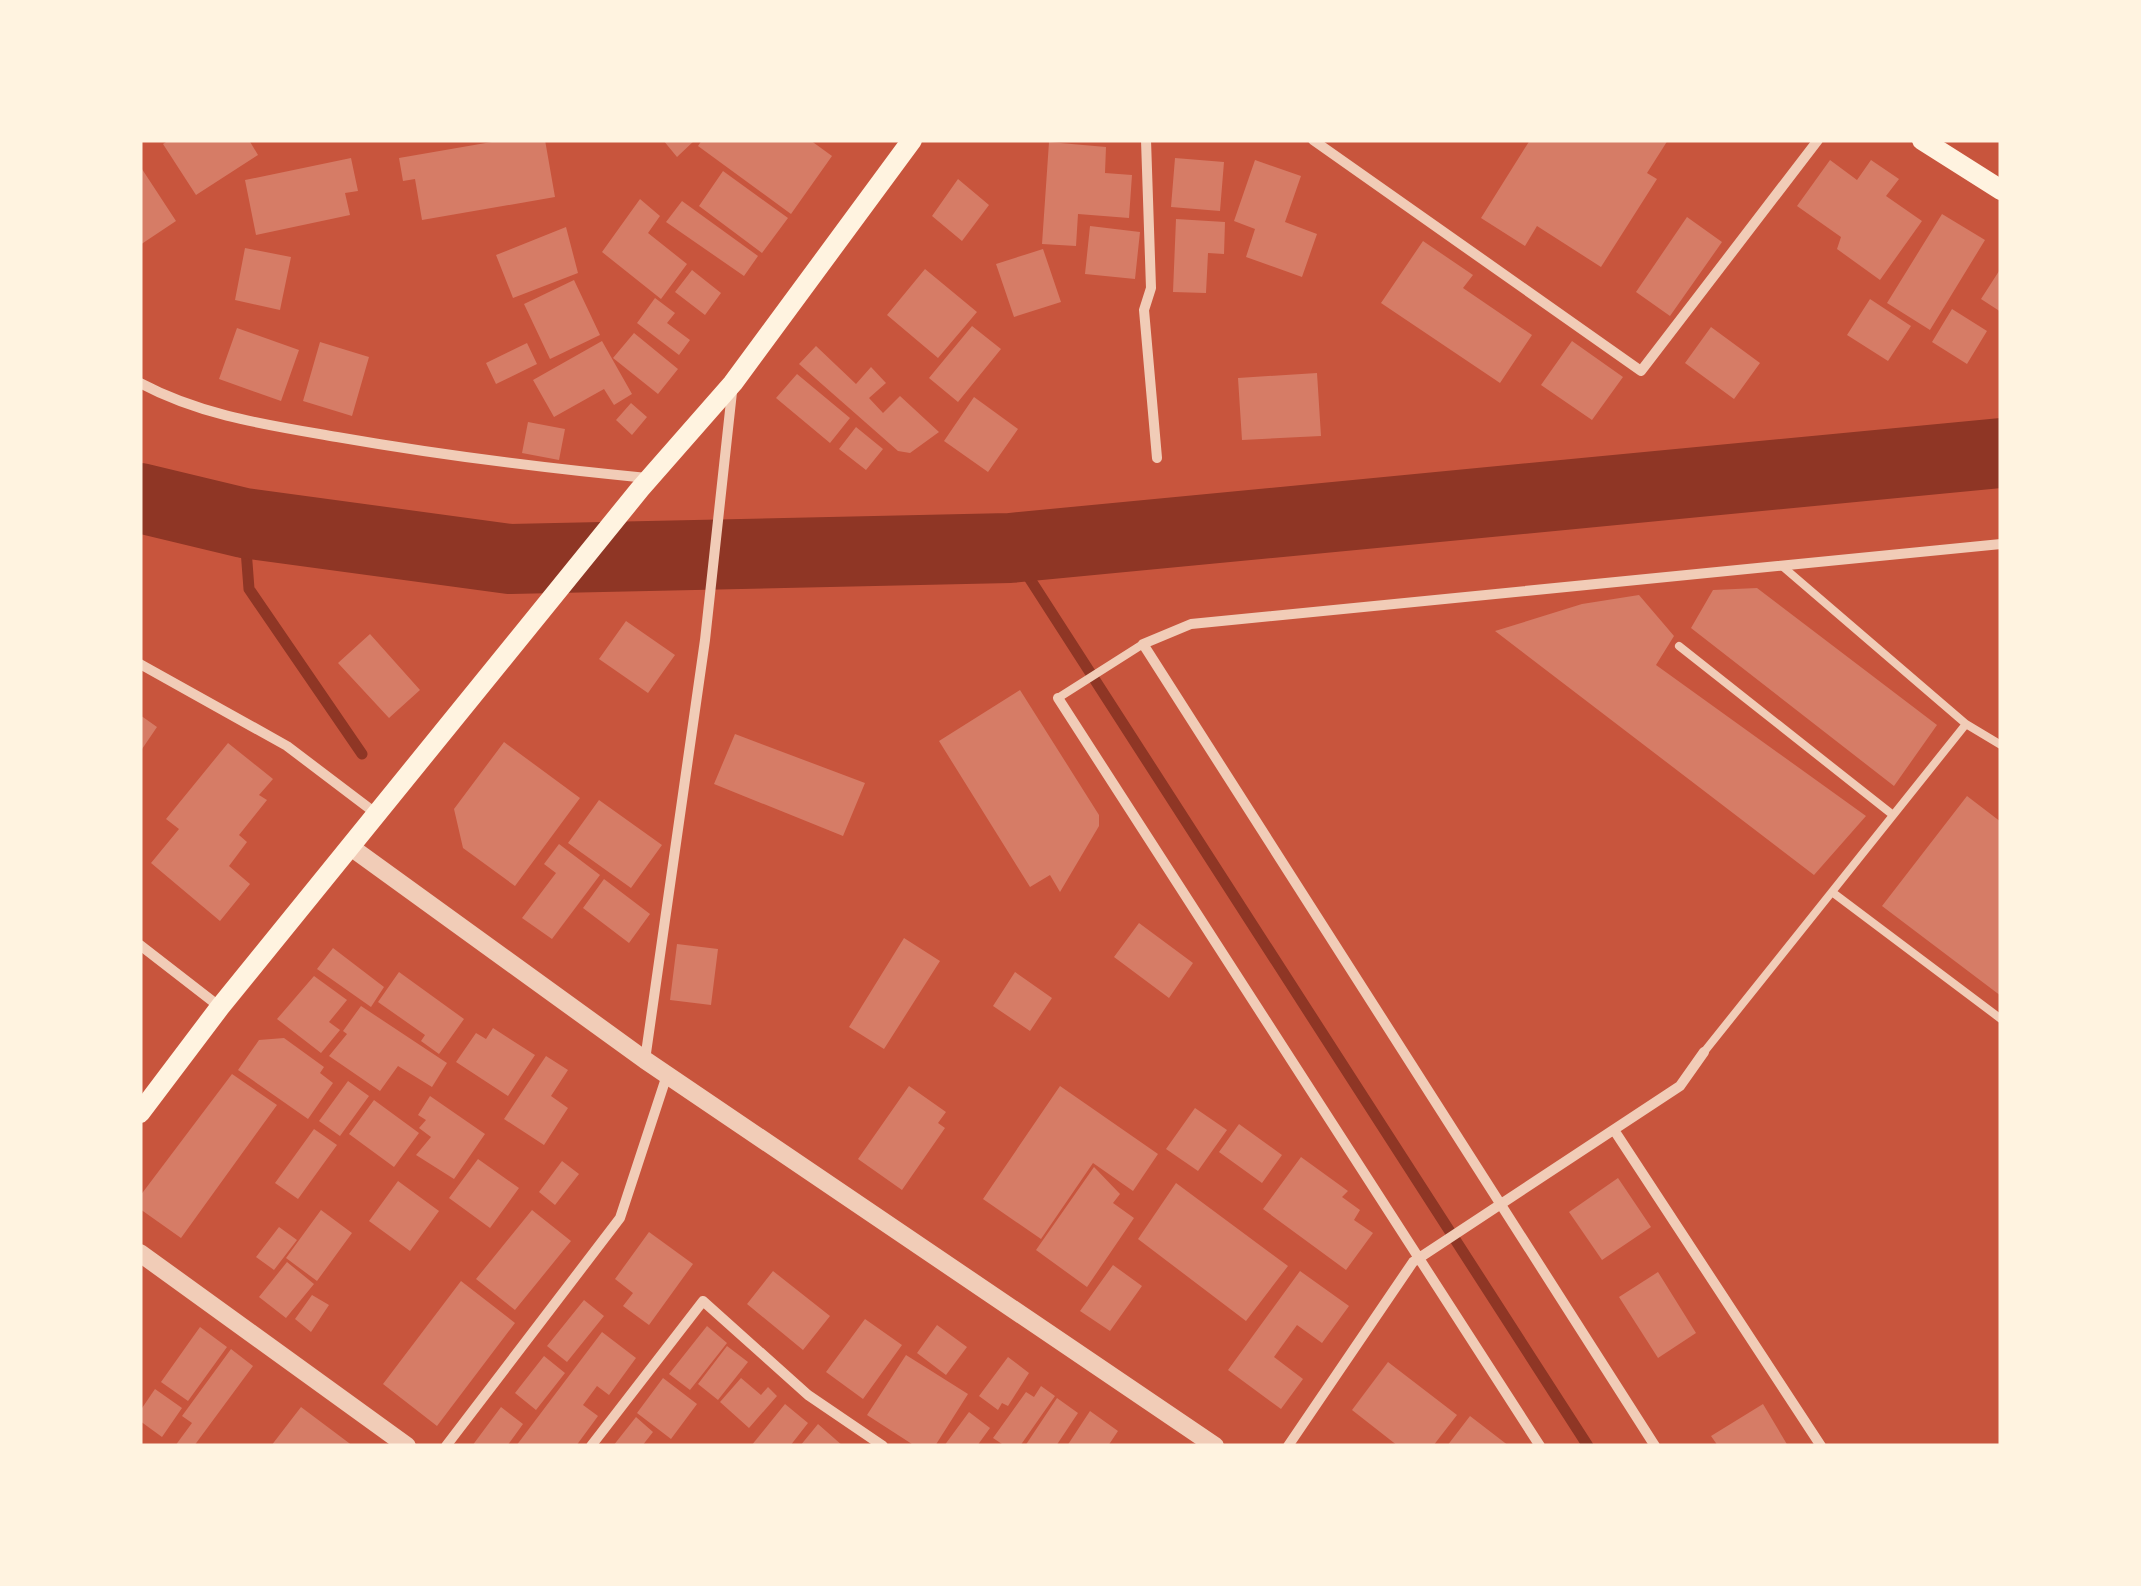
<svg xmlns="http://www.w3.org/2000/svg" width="2141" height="1586" font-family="Cabin,sans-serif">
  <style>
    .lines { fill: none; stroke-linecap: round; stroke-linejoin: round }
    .stream { stroke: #8f3625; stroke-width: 11 }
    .river { stroke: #8f3625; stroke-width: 70 }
    .building { fill: #d67c66 }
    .service { stroke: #f1ccb7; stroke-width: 8 }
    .minor { stroke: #f1ccb7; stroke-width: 10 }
    .tertiary { stroke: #f1ccb7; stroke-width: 18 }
    .secondary { stroke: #fff3e0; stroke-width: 20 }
  </style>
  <rect width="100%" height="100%" fill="#c8553d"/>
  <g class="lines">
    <path class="stream" d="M244 523 249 589 362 754
      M1010 548 1588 1446"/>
    <path class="river" d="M140 498 244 523 510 559 1010 548 2001 453"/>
  </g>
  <path class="building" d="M169 140H249L258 155 196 195 163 144Z
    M503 140H545L555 197 422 220 415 179 403 181 399 158Z
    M663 140H695L677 157Z
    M702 140H810L832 156 791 214 698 146Z
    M1530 140H1668L1647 173 1657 179 1601 267 1537 226 1525 246 1481 218Z
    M1049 142 1106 147 1105 173 1132 175 1129 218 1078 214 1076 246 1042 244Z
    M351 158 358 191 345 193 350 215 256 235 245 180Z
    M1175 158 1224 162 1220 211 1171 207Z
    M1255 160 1301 176 1285 222 1317 234 1302 277 1246 257 1255 229 1234 221Z
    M1830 160 1857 180 1871 160 1899 179 1886 196 1922 221 1880 280 1837 249 1841 237 1797 206Z
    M140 166 176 221 140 245Z
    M723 171 788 218 762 253 699 206Z
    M958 179 989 205 962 241 932 216Z
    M640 199 660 216 648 233 687 264 661 299 602 252Z
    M682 201 758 256 744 276 666 222Z
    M1942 214 1985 240 1930 330 1887 303Z
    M1687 217 1722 242 1670 316 1636 292Z
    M1176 219 1225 222 1224 254 1208 253 1206 293 1173 292Z
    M1090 226 1140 232 1135 279 1085 274Z
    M566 227 578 273 513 298 496 255Z
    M1423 241 1473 275 1463 288 1532 335 1500 383 1381 303Z
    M245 248 291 257 280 310 235 300Z
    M1043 249 1061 302 1014 317 996 264Z
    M2001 268V312L1981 299Z
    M925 269 977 312 938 358 887 315Z
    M692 270 721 293 705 315 675 292Z
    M574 280 600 335 550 359 524 304Z
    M655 298 675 313 667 323 690 340 679 355 637 323Z
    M1870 299 1911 326 1888 361 1847 335Z
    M1952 309 1987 331 1967 364 1932 342Z
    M972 326 1001 349 958 402 929 378Z
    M1711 327 1760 363 1734 399 1685 363Z
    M237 328 299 350 281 401 219 379Z
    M634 333 678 369 658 394 613 358Z
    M602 341 632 394 614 405 604 389 554 417 533 380Z
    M1572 341 1623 377 1592 420 1541 385Z
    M320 342 369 357 352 416 303 401Z
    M527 343 537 364 496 384 486 363Z
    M816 346 856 384 871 367 886 383 869 398 883 413 900 396 939 432 910 453 898 451 799 364Z
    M1317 373 1321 436 1242 440 1238 378Z
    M797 374 850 418 830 443 776 398Z
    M974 397 1018 429 988 472 944 441Z
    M631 403 647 417 632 435 616 420Z
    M528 422 565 429 559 460 522 453Z
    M856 427 883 449 866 470 839 449Z
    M1757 588 1937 725 1894 786 1691 628 1713 590Z
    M1639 595 1674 636 1656 665 1866 816 1814 875 1495 631 1582 604Z
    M626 621 675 655 648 693 599 659Z
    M370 634 420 690 389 718 338 663Z
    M1020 690 1099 815V826L1060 892 1050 875 1030 887 939 741Z
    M140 715 157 727 140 752Z
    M735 734 865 783 843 836 714 784Z
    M504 742 580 798 515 886 463 848 454 809Z
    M228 743 273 779 259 795 267 800 239 835 247 842 229 866 250 884 220 921 151 863 179 829 166 819Z
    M1967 796 2001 822V996L1882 906Z
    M599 800 662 845 631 888 568 843Z
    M559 844 600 875 552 939 522 918 556 873 544 864Z
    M604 879 650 914 629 943 583 908Z
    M1139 923 1193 963 1169 998 1114 957Z
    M904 938 940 961 884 1049 849 1027Z
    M677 944 718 949 711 1005 670 1000Z
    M333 948 384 987 371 1007 317 969Z
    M399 972 464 1019 439 1054 421 1041 425 1035 378 1002Z
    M1015 972 1052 998 1030 1031 993 1006Z
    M314 976 347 1000 329 1022 340 1030 321 1053 277 1019Z
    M361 1006 447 1063 432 1087 398 1066 380 1091 329 1056 347 1034 343 1031Z
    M493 1028 535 1055 508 1096 456 1062 476 1033 486 1039Z
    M284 1038 324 1067 320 1073 333 1083 308 1119 238 1070 259 1040Z
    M546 1056 568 1070 551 1096 568 1108 544 1145 504 1119Z
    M232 1074 277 1105 181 1238 140 1209V1196Z
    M348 1081 369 1096 340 1136 319 1121Z
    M909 1086 946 1112 938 1123 945 1128 902 1190 858 1159Z
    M1060 1086 1158 1154 1133 1191 1093 1163 1041 1239 983 1199Z
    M430 1096 485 1134 454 1179 416 1155 431 1137 419 1128 426 1120 418 1115Z
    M374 1100 419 1133 394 1167 349 1134Z
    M1195 1108 1227 1130 1198 1171 1166 1149Z
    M1239 1124 1282 1155 1262 1183 1219 1152Z
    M314 1129 337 1145 298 1199 275 1183Z
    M1301 1157 1348 1191 1342 1197 1360 1210 1354 1220 1373 1233 1346 1270 1263 1209Z
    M478 1159 519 1188 490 1228 449 1198Z
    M562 1161 579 1174 555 1205 539 1192Z
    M1094 1167 1120 1194 1113 1203 1134 1218 1087 1287 1036 1250Z
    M1618 1178 1651 1227 1602 1260 1569 1212Z
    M398 1181 439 1211 410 1251 369 1221Z
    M1176 1183 1288 1266 1246 1321 1138 1239Z
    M321 1210 352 1233 317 1281 286 1258Z
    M532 1210 571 1241 515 1310 476 1279Z
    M279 1227 297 1240 274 1270 256 1257Z
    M649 1232 693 1264 649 1325 623 1306 633 1293 615 1279Z
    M287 1262 314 1284 286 1318 259 1297Z
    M1113 1265 1142 1286 1110 1331 1080 1311Z
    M773 1271 830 1316 803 1350 747 1304Z
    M1300 1271 1349 1306 1322 1343 1297 1325 1274 1357 1303 1379 1281 1409 1228 1370Z
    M1658 1272 1696 1333 1658 1358 1619 1297Z
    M461 1281 515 1323 437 1426 383 1384Z
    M312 1295 329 1305 311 1332 295 1319Z
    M584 1300 604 1316 567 1362 547 1346Z
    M865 1319 902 1345 863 1399 826 1372Z
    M937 1325 967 1347 946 1375 917 1353Z
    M707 1326 727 1343 690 1390 669 1374Z
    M200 1327 227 1347 188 1401 161 1382Z
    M602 1332 636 1358 609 1395 597 1386 583 1405 598 1416 576 1446H516Z
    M727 1346 748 1362 718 1400 698 1384Z
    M231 1349 253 1366 194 1446H175L192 1423 182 1416Z
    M906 1355 968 1394 935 1446H915L867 1415Z
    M544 1356 565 1373 536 1410 515 1393Z
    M1008 1357 1029 1373 1008 1406 1002 1403 998 1410 979 1396Z
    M1388 1362 1457 1415 1433 1446H1398L1352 1410Z
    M663 1378 697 1404 671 1439 637 1413Z
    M741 1378 761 1395 768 1387 777 1396 749 1428 720 1402Z
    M1041 1386 1055 1396 1020 1446H1005L993 1438 1026 1392 1034 1397Z
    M155 1389 182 1408 162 1437 140 1421V1411Z
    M1057 1398 1078 1413 1056 1446H1025Z
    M785 1404 808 1423 790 1446H751Z
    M1763 1404 1788 1446H1718L1711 1436Z
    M301 1407 353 1446H271Z
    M501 1407 523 1424 507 1446H472Z
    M1090 1411 1118 1431 1108 1446H1067Z
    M969 1412 990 1428 977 1446H944Z
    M1470 1416 1509 1446H1447Z
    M636 1417 653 1432 642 1446H613Z
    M818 1424 843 1446H800Z"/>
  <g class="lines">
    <path class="service" d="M1782 566 1966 724
      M1679 646 1893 815
      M1058 698 1143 644
      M1832 892 2001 1019
      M1704 1052 1966 724 2001 745"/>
    <path class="minor" d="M1146 140 1151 288 1144 310 1157 458
      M1313 140 1641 371 1818 140
      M140 383C202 416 268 425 337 437 440 455 543 468 647 478
      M140 664 287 746 378 815
      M1058 698 1540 1446
      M140 945 220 1007
      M645 1060 705 640 732 392
      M1614 1130 1821 1446
      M446 1446 620 1218 667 1075
      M591 1446 703 1301 808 1395 883 1446
      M1288 1446 1413 1262 1680 1086 1704 1052
      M1655 1446 1143 644 1191 624 2001 544"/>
    <path class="tertiary" d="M352 848 645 1060 1215 1446
      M140 1253 407 1446"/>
    <path class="secondary" d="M1922 140 2001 190
      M140 1113 220 1007 640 489 733 383 912 140"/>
  </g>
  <rect width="2141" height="1586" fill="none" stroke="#fff3e0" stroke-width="285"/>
</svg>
